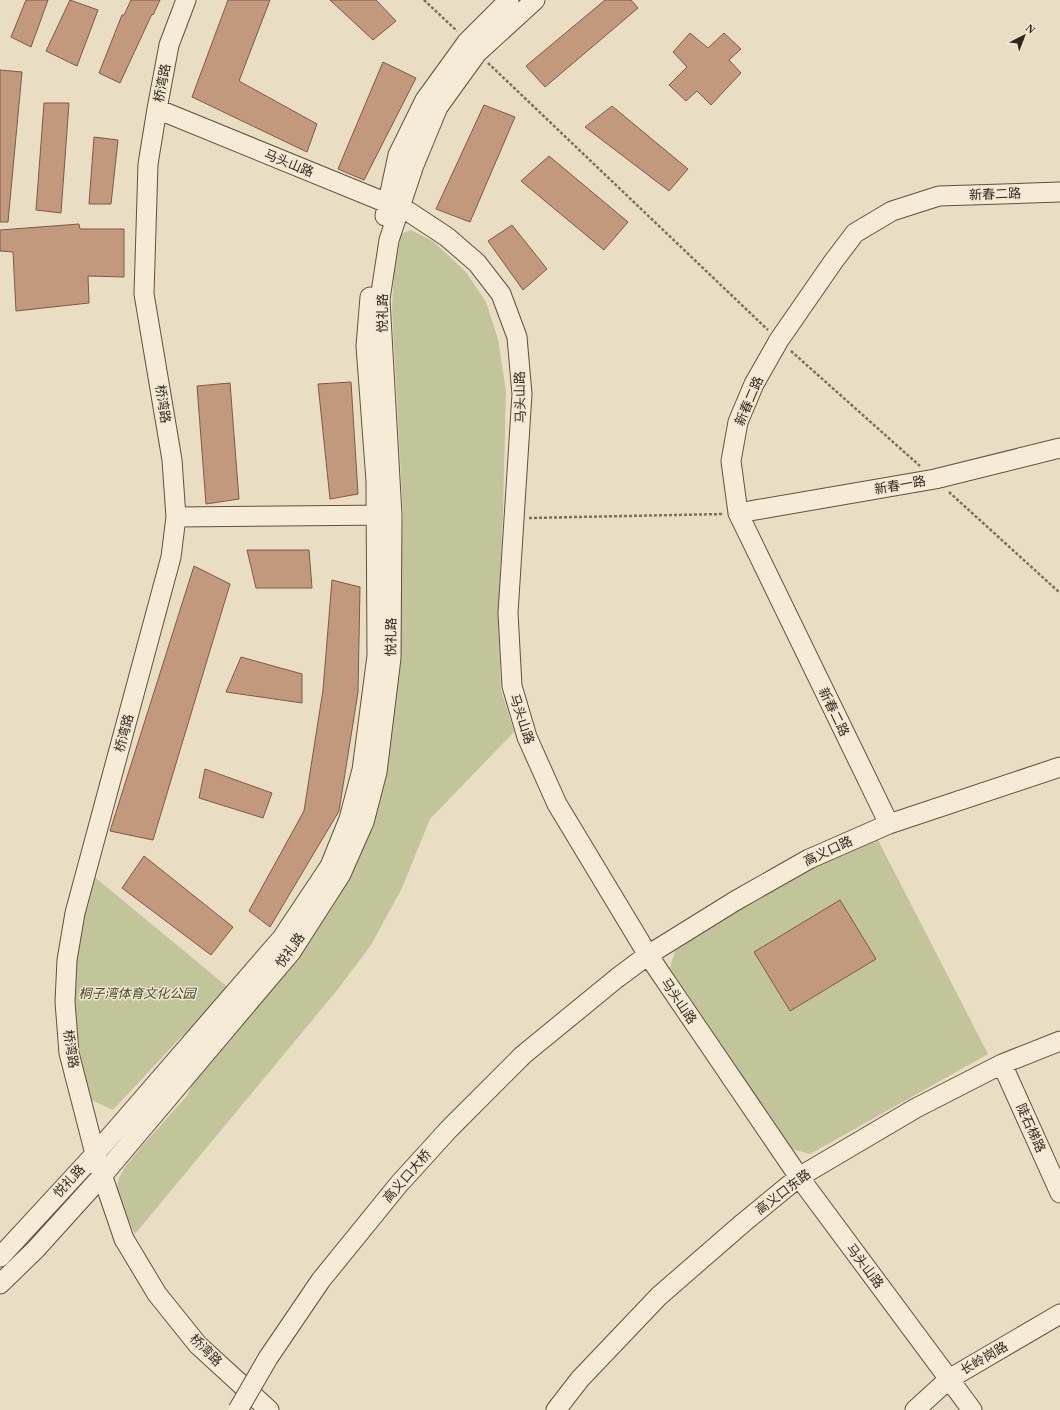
<svg xmlns="http://www.w3.org/2000/svg" width="1060" height="1410" font-family="'Times New Roman','Noto Sans SC',serif">
  <style>
    .green { fill: #c1c599 }
    .building { fill: #c3997d; stroke: #7e5a45 }
    .lines { fill: none; stroke-linecap: round; stroke-linejoin: round }
    .secondary-casing { stroke: #63503f; stroke-width: 21 }
    .path { stroke: #816f5c; stroke-width: 2.5; stroke-dasharray: 3 2; stroke-linecap: butt }
    .secondary { stroke: #f5ebd6; stroke-width: 19 }
    .secondary-bridge-casing { stroke: #63503f; stroke-width: 21; stroke-linecap: butt }
    .secondary-bridge { stroke: #f5ebd6; stroke-width: 19 }
    .labels { text-anchor: middle; dominant-baseline: central; stroke-width: 3; stroke-linejoin: round; paint-order: stroke }
    .street-label { font-size: 13px; fill: #33281f; stroke: #f1e7d2 }
    .park-label { font-size: 13px; font-style: italic; fill: #444d27; stroke: #f1e7d2 }
  </style>
  <rect width="100%" height="100%" fill="#e9ddc4"/>
  <path class="green" d="M411 230 434 242 466 272 486 302 498 339 506 392 503 513 498 616 501 690 514 732 430 819 402 888 371 945 338 989 135 1234 119 1199 117 1188 119 1178 125 1167 142 1146 187 1096 198 1072 295 956 398 654 403 514 392 309 394 273 401 234Z
    M878 840 988 1054 810 1154 792 1149 670 968 675 951 739 907 813 867Z
    M91 874 230 989 196 1030 180 1038 113 1110 91 1100 79 1050 75 1002 76 962Z"/>
  <path class="building" d="M26 0H48L31 47 11 37Z
    M70 0 98 10 77 66 46 51Z
    M131 0H160L153 15 152 14 120 83 99 73 122 15H124Z
    M228 0H270L239 81 317 124 307 152 192 97Z
    M330 0H376L396 21 373 40Z
    M605 0H631L638 8 545 87 526 66Z
    M690 33 708 48 724 33 741 49 729 60 741 73 711 105 697 91 686 101 669 85 687 67 673 52Z
    M383 62 416 78 364 180 338 169Z
    M0 70 22 72 8 222H0Z
    M44 103H69L61 213 36 210Z
    M484 105 515 117 470 222 436 209Z
    M612 106 688 169 669 191 585 127Z
    M94 137 118 140 111 204H89Z
    M549 156 628 222 604 250 521 181Z
    M79 224 80 229H124V277L88 276 89 303 16 311 13 252 0 251V230Z
    M512 225 547 269 523 290 488 241Z
    M351 382 358 494 330 499 318 384Z
    M230 383 239 499 206 504 197 386Z
    M247 550H309L312 588H256Z
    M194 566 230 584 153 840 110 831Z
    M332 580 360 587 358 692 339 811 270 927 249 911 304 811 323 690Z
    M241 657 302 674V703L226 692Z
    M205 769 272 793 263 818 199 798Z
    M144 856 233 927 211 955 122 888Z
    M840 900 876 959 790 1011 754 952Z"/>
  <g class="lines">
    <g class="secondary-casing">
      <path id="secondary" d="M186 0 169 45 157 109 148 164 144 294 172 460 176 517 171 557 75 913 67 960 65 1002 69 1053 95 1154 124 1239 157 1294 198 1345 269 1410
        M157 109 387 203 400 206 447 237 477 263 501 294 517 337 522 394 508 613 512 686 527 737 557 804 648 955 799 1177 972 1410
        M385 216 398 155 425 100 467 42 509 0
        M738 513 935 479 1060 448
        M176 517 389 515
        M889 824 738 513 731 461 738 422 754 384 779 340 833 262 855 233 892 211 939 196 1060 192
        M617 978 648 955 735 901 809 859 889 824 1060 767
        M1002 1064 1060 1193
        M0 1257 95 1154 282 938 330 866 349 819 362 770 377 656 376 481 366 346 370 297
        M0 1284 36 1249 102 1176 291 952 341 874 364 822 377 772 391 658 392 515 380 299 389 240 414 165 438 107 477 53 535 0
        M556 1410 580 1379 659 1296 743 1223 799 1177 916 1108 1002 1064 1060 1041
        M915 1410 949 1379 1060 1314"/>
    </g>
    <path class="path" d="M424 0 457 31
      M488 63 768 330
      M791 351 920 466
      M949 492 1060 593
      M529 518 724 514"/>
    <use href="#secondary" class="secondary"/>
    <g class="secondary-bridge-casing">
      <path id="secondary-bridge" d="M238 1410 268 1358 321 1280 399 1184 449 1129 523 1055 617 978"/>
    </g>
    <use href="#secondary-bridge" class="secondary-bridge"/>
  </g>
  <g class="labels">
    <g class="street-label">
      <text transform="translate(162 83) rotate(-79)">桥湾路</text>
      <text transform="translate(289 163) rotate(22)">马头山路</text>
      <text transform="translate(995 194) rotate(-2)">新春二路</text>
      <text transform="translate(382 313) rotate(-90)">悦礼路</text>
      <text transform="translate(520 397) rotate(-91)">马头山路</text>
      <text transform="translate(749 401) rotate(-67)">新春二路</text>
      <text transform="translate(163 404) rotate(81)">桥湾路</text>
      <text transform="translate(900 485) rotate(-10)">新春一路</text>
      <text transform="translate(391 637) rotate(-89)">悦礼路</text>
      <text transform="translate(834 712) rotate(64)">新春二路</text>
      <text transform="translate(522 719) rotate(72)">马头山路</text>
      <text transform="translate(124 733) rotate(-75)">桥湾路</text>
      <text transform="translate(828 851) rotate(-25)">高义口路</text>
      <text transform="translate(290 950) rotate(-54)">悦礼路</text>
      <text transform="translate(679 1001) rotate(56)">马头山路</text>
      <text transform="translate(71 1049) rotate(81)">桥湾路</text>
      <text transform="translate(1031 1128) rotate(66)">陡石梯路</text>
      <text transform="translate(407 1176) rotate(-49)">高义口大桥</text>
      <text transform="translate(69 1181) rotate(-47)">悦礼路</text>
      <text transform="translate(783 1192) rotate(-37)">高义口东路</text>
      <text transform="translate(865 1266) rotate(53)">马头山路</text>
      <text transform="translate(206 1350) rotate(45)">桥湾路</text>
      <text transform="translate(984 1358) rotate(-30)">长岭岗路</text>
    </g>
    <g class="park-label">
      <text x="137" y="993">桐子湾体育文化公园</text>
    </g>
  </g>
  <g transform="translate(1024 36) rotate(42)" stroke="#f1e7d2" stroke-width="3" paint-order="stroke">
  <path d="M0-3L7 15L0 10L-7 15Z" fill="#33281f"/>
  <text y="-6" font-size="11" font-weight="bold" text-anchor="middle" fill="#33281f">N</text>
  </g>
</svg>
